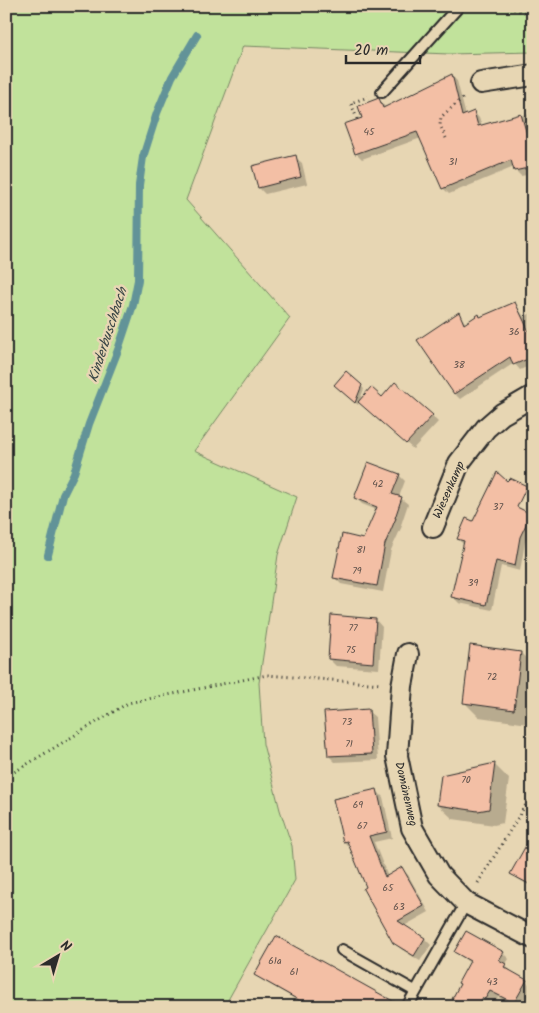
<svg xmlns="http://www.w3.org/2000/svg" width="539" height="1013" font-family="Kalam,sans-serif">
  <style>
    .green { fill: #c1e29b; stroke: #768663 }
    .shadow { fill: #0003 }
    .lines { fill: none; stroke-linecap: round; stroke-linejoin: round }
    .stream { stroke: #629398; stroke-width: 8 }
    .building { fill: #f3bfa5; stroke: #2b2b2b }
    .lane-casing { stroke: #2b2b2b; stroke-width: 14 }
    .street-casing { stroke: #2b2b2b; stroke-width: 24 }
    .path { stroke: #2b2b2b; stroke-width: 3; stroke-dasharray: 1 4; stroke-linecap: butt }
    .lane { stroke: #e7d6b3; stroke-width: 10 }
    .street { stroke: #e7d6b3; stroke-width: 20 }
    .labels { text-anchor: middle; dominant-baseline: central; stroke-width: 5; stroke-linejoin: round; paint-order: stroke }
    .number-label { font-size: 10px; fill: #5d504a }
    .street-label { font-size: 12px; fill: #2b2b2b; stroke: #e7d6b3 }
    .water-label { font-size: 14px; font-style: italic; fill: #394546; stroke: #e7d6b3 }
  </style>
  <rect width="100%" height="100%" fill="#e7d6b3"/>
  <filter id="ink" filterUnits="userSpaceOnUse"><feTurbulence type="fractalNoise" baseFrequency=".02" numOctaves="2"/><feDisplacementMap in="SourceGraphic" scale="10" xChannelSelector="R" yChannelSelector="G"/><feConvolveMatrix kernelMatrix="1 2 1 2 8 2 1 2 1" color-interpolation-filters="sRGB"/></filter>
  <g filter="url(#ink)">
    <path class="green" d="M6 6H533V52L449 54 243 46 186 200 290 318 194 451 297 497 278 555 259 683 263 744 280 810 292 846 295 880 224 1007H6Z"/>
    <path class="shadow" d="M452 76 457 81 466 116 474 112 479 118 482 126 533 113V174L521 176 515 170 514 167 449 194 443 188 421 138 362 159 356 153 364 118 379 100 386 108Z
      M295 157 302 163 307 184 265 194 259 188Z
      M515 304 524 317 533 312V364L520 370 514 363 460 399 455 394 419 340 459 314 466 324 479 316 481 318Z
      M361 386 364 389 358 405 338 388Z
      M382 399 432 416 438 422 413 449 366 408Z
      M399 475 405 481 399 497 408 504 401 525 402 526 391 550 383 592 341 584 334 577 364 540 377 510 362 504 356 498Z
      M479 507 530 515 533 517V527L525 543 520 571 501 566 492 610 459 603 453 597 464 545 458 539 474 523 480 508Z
      M376 620 382 627 379 669 336 666 329 659Z
      M521 653 533 665V686L528 724 479 717 464 702Z
      M368 711 375 717 378 760 335 762 329 756Z
      M494 764 509 779 503 823 494 825 453 819 438 805Z
      M377 791 383 797 392 838 374 842 388 877 402 869 408 875 429 912 404 926 425 939 431 945 420 961 401 949 394 942 350 848 344 842Z
      M533 848V888L518 879 512 873Z
      M455 952 503 953 509 959 505 965 511 971 510 972 526 981 532 987 521 1007H518L498 997 493 1007H464L459 1004 453 998 470 963Z
      M256 975 388 1007H309L262 980Z"/>
    <g class="lines">
      <path class="stream" d="M48 555 63 495 74 473 89 424 118 350 133 305 138 280 139 185 143 157 157 113 172 77 197 35"/>
    </g>
    <path class="building" d="M452 74 462 116 474 111 478 126 521 114 533 155V167L514 171 511 160 442 189 417 132 355 154 344 124 362 118 358 106 379 98 383 108Z
      M296 155 301 177 258 188 252 166Z
      M515 302 533 340V357L513 365 510 357 454 394 417 340 459 312 464 324 479 314 480 317Z
      M346 371 362 385 355 403 334 385Z
      M395 382 433 415 406 444 358 402 371 387 382 397Z
      M368 462 400 474 392 494 402 497 395 518H396L385 544 377 586 333 578 342 534 363 539 377 507 354 498Z
      M497 472 507 481 510 478 527 486 517 507 531 514 520 537 515 566 496 561 486 605 451 597 464 541 457 539 466 518 473 521Z
      M331 615 376 619 373 663 328 659Z
      M470 645 521 652 514 710 463 703Z
      M369 709 372 754 328 756 324 712Z
      M495 763 489 809 478 811 437 805 441 775Z
      M377 789 387 832 369 836 385 877 402 867 424 906 398 921 425 938 414 956 393 943 363 889 366 887 347 841 343 842 333 799Z
      M533 833V886L510 874Z
      M466 931 504 952 499 960 506 964 504 967 527 980 514 1003 490 991 485 999 483 997 478 1007H466L452 999 460 984 458 983 470 961 454 952Z
      M276 936 400 1005V1007H311L254 975Z"/>
    <g class="lines">
      <g class="lane-casing">
        <path id="lane" d="M382 92 459 6
          M342 950 415 991
          M407 1007 466 903"/>
      </g>
      <g class="street-casing">
        <path id="street" d="M481 83 533 75
          M433 527 459 463 486 428 502 414 533 396
          M408 654 402 686 397 756 412 828 439 875 466 903 533 938"/>
      </g>
      <path class="path" d="M474 7H504L533 14
        M357 119 351 103 368 97
        M446 138 440 125 441 117 465 96
        M6 777 128 703 267 675 382 684
        M478 883 533 793"/>
      <use href="#lane" class="lane"/>
      <use href="#street" class="street"/>
    </g>
  </g>
  <g class="labels">
    <g class="number-label">
      <text x="369" y="132">45</text>
      <text x="453" y="162">31</text>
      <text x="514" y="332">36</text>
      <text x="459" y="365">38</text>
      <text x="378" y="484">42</text>
      <text x="498" y="507">37</text>
      <text x="361" y="550">81</text>
      <text x="357" y="571">79</text>
      <text x="473" y="583">39</text>
      <text x="353" y="628">77</text>
      <text x="351" y="650">75</text>
      <text x="492" y="677">72</text>
      <text x="347" y="722">73</text>
      <text x="349" y="744">71</text>
      <text x="466" y="780">70</text>
      <text x="358" y="805">69</text>
      <text x="362" y="826">67</text>
      <text x="388" y="888">65</text>
      <text x="399" y="907">63</text>
      <text x="275" y="961">61a</text>
      <text x="294" y="972">61</text>
      <text x="492" y="982">43</text>
    </g>
    <g class="street-label">
      <text transform="translate(449 490) rotate(-66)">Wiesenkamp</text>
      <text transform="translate(406 794) rotate(77)">Domänenweg</text>
    </g>
    <g class="water-label">
      <text transform="translate(108 335) rotate(-72)">Kinderbuschbach</text>
    </g>
  </g>
  <rect width="539" height="1013" fill="none" stroke="#e7d6b3" stroke-width="25"/>
  <rect x="12" y="12" width="514" height="988" fill="none" stroke="#2b2b2b" stroke-width="2" filter="url(#ink)"/>
  <g transform="translate(58 956) rotate(38)" stroke="#e7d6b3" stroke-width="4" paint-order="stroke">
  <path d="M0-4L9 19L0 12L-9 19Z" fill="#2b2b2b"/>
  <text y="-8" font-size="14" font-weight="bold" text-anchor="middle" fill="#2b2b2b">N</text>
  </g>
  <path d="M346 55v8h74v-8" fill="none" stroke="#2b2b2b" stroke-width="2.5"/>
  <text x="354" y="55" font-size="15" fill="#2b2b2b" stroke="#e7d6b3" stroke-width="4" paint-order="stroke">20 m</text>
</svg>
